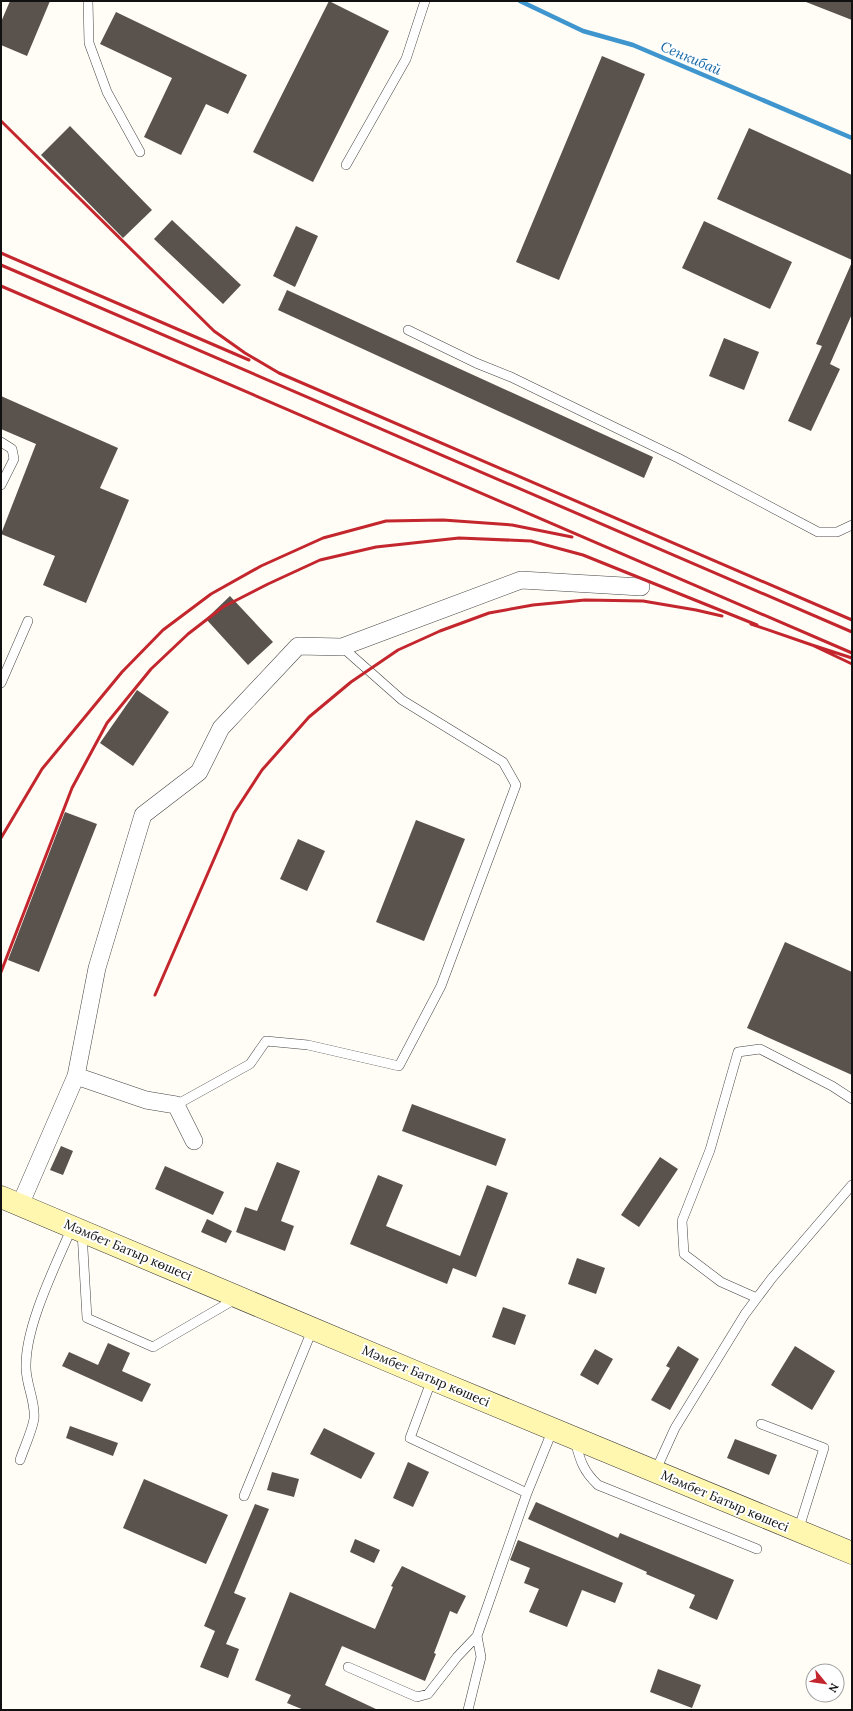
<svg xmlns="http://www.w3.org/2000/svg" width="853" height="1711" font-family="Lora,serif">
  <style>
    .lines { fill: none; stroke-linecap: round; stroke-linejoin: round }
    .stream { stroke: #3f96cf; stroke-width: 4.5 }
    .building { fill: #5a524d }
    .service-casing { stroke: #444; stroke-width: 10 }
    .minor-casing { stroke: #444; stroke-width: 18 }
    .secondary-casing { stroke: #333; stroke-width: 23 }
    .service { stroke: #fff; stroke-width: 9 }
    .minor { stroke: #fff; stroke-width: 17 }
    .secondary { stroke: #fff6b0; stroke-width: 22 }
    .rail { stroke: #c4262e; stroke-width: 3 }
    .labels { text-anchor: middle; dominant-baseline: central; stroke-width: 4; stroke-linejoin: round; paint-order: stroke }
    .street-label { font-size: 13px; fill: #111; stroke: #fff }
    .water-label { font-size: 14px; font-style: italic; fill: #1768a6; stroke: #fff }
  </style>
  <rect width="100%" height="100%" fill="#fffdf5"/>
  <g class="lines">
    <path class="stream" d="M520 1 583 31 633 45 852 138"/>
  </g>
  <path class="building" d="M10 1H50L27 56 1 45V22Z
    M329 1 389 31 313 182 253 152Z
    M807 1H852V20L806 2Z
    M116 12 247 75 228 114 206 104 181 155 144 137 172 78 100 44Z
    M602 56 645 74 559 280 516 262Z
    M70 126 152 210 123 238 41 155Z
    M749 128 852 175V260L717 199Z
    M172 220 241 285 223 304 154 239Z
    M704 221 792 262 770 309 682 268Z
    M296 226 318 236 295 287 273 276Z
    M852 262V314L830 364 840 369 811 431 788 421 822 346 816 344Z
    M287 290 653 457 644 478 278 310Z
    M724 338 759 352 744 390 709 376Z
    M1 396 118 448 100 488 129 500 86 603 43 585 55 556 1 534 36 444 1 429Z
    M230 596 273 642 248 665 206 619Z
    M137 690 169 712 133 766 100 743Z
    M65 812 97 824 39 972 8 960Z
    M416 820 465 839 424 941 376 922Z
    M298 839 325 851 307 891 280 879Z
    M785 942 852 972V1075L747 1028Z
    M412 1104 506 1139 496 1166 402 1131Z
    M61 1146 73 1151 63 1175 50 1170Z
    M660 1157 678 1169 639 1227 621 1215Z
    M277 1162 300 1171 281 1221 294 1226 285 1251 236 1232 245 1207 257 1211Z
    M165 1166 224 1192 213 1215 155 1189Z
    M378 1175 403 1185 386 1226 460 1256 487 1185 508 1193 476 1277 453 1268 447 1284 350 1244Z
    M207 1219 232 1231 226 1243 201 1232Z
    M577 1258 605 1268 596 1294 568 1284Z
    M503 1307 526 1315 515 1345 492 1337Z
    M108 1343 130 1353 122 1371 151 1384 142 1402 62 1366 69 1352 98 1365Z
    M678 1346 699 1359 670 1410 651 1400 670 1368 666 1366Z
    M795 1346 835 1371 812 1410 771 1385Z
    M595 1349 613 1359 598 1385 580 1375Z
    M70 1426 118 1443 113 1456 66 1438Z
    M324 1428 375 1453 361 1479 310 1454Z
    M735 1439 777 1455 769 1475 727 1458Z
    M408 1462 429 1472 413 1507 393 1498Z
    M272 1472 299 1479 294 1497 267 1490Z
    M144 1479 228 1515 206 1564 123 1528Z
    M536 1502 618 1538 620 1533 734 1580 717 1620 689 1608 695 1595 646 1574 647 1572 528 1519Z
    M255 1504 269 1509 234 1593 246 1598 226 1644 239 1649 228 1678 200 1667 215 1631 204 1626Z
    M355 1539 380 1550 374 1563 350 1552Z
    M518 1540 623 1583 615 1603 582 1590 567 1627 529 1612 539 1589 524 1583 530 1568 510 1560Z
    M402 1566 466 1596 457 1614 450 1611 434 1653 436 1654 425 1681 342 1646 325 1685 378 1710H304L287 1703 291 1695 255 1680 290 1592 375 1629 393 1587 391 1586Z
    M658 1669 701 1685 692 1708 650 1692Z"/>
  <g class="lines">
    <g class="service-casing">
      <path id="service" d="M88 1 89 43 107 92 140 152
        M346 165 406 59 425 1
        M408 330 476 363 511 377 678 458 818 532H837L852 525
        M1 442 12 449 14 459 1 485
        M1 683 28 621
        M852 1099 832 1086 760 1049 738 1052 710 1150 682 1221 684 1254 721 1282 757 1298 772 1278 852 1185
        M176 1105 250 1064 266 1041 308 1045 399 1066 441 986 516 785 503 762 402 700 342 647
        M82 1232 87 1318 153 1347 237 1298
        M432 1379 410 1438 527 1493
        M761 1424 824 1448 798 1531
        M575 1441C580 1460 583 1471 598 1485L757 1549
        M20 1460C24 1448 32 1431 34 1419 36 1401 25 1383 26 1365 26 1324 56 1265 72 1227
        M655 1472 675 1428 745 1314 757 1298
        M244 1496 313 1328
        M348 1667 417 1697 428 1694 457 1657 477 1636
        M468 1710 481 1657 477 1636 527 1493 553 1429"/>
    </g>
    <g class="minor-casing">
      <path id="minor" d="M76 1076 97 968 143 815 199 772 221 728 298 646 342 647 521 580 641 587
        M20 1205 76 1076 146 1100 176 1105 194 1141"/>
    </g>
    <g class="secondary-casing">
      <path id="secondary" d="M1 1197 432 1379 852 1553"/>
    </g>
    <use href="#service" class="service"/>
    <use href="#minor" class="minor"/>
    <use href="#secondary" class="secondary"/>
    <path class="rail" d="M1 121 214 331 245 353 279 373 852 620
      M1 253 249 360
      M1 265 852 632
      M1 286 852 653
      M751 624 812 645
      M852 658 812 645 852 664
      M1 838 42 769 122 672 163 630 211 594 261 566 323 538 386 521 443 520 512 525 572 537
      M1 972 72 788 107 723 151 669 188 634 223 607 268 584 320 560 376 547 459 538 531 541 583 555 757 625
      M155 995 234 813 262 770 309 717 351 682 398 650 440 631 489 613 533 605 585 600 643 601 696 610 722 616"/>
  </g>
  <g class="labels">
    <g class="street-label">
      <text transform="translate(128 1250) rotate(23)">Мәмбет Батыр көшесі</text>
      <text transform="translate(426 1376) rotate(23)">Мәмбет Батыр көшесі</text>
      <text transform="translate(725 1501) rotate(23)">Мәмбет Батыр көшесі</text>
    </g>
    <g class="water-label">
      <text transform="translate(691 58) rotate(23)">Сенкибай</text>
    </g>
  </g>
  <rect width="853" height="1711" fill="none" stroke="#111111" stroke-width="4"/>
  <g transform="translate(825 1683) rotate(119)"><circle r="19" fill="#ffffff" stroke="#a0a0a0"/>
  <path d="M0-3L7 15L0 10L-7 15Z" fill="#c4262e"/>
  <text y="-6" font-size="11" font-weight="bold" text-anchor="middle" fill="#111111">N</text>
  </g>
</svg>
